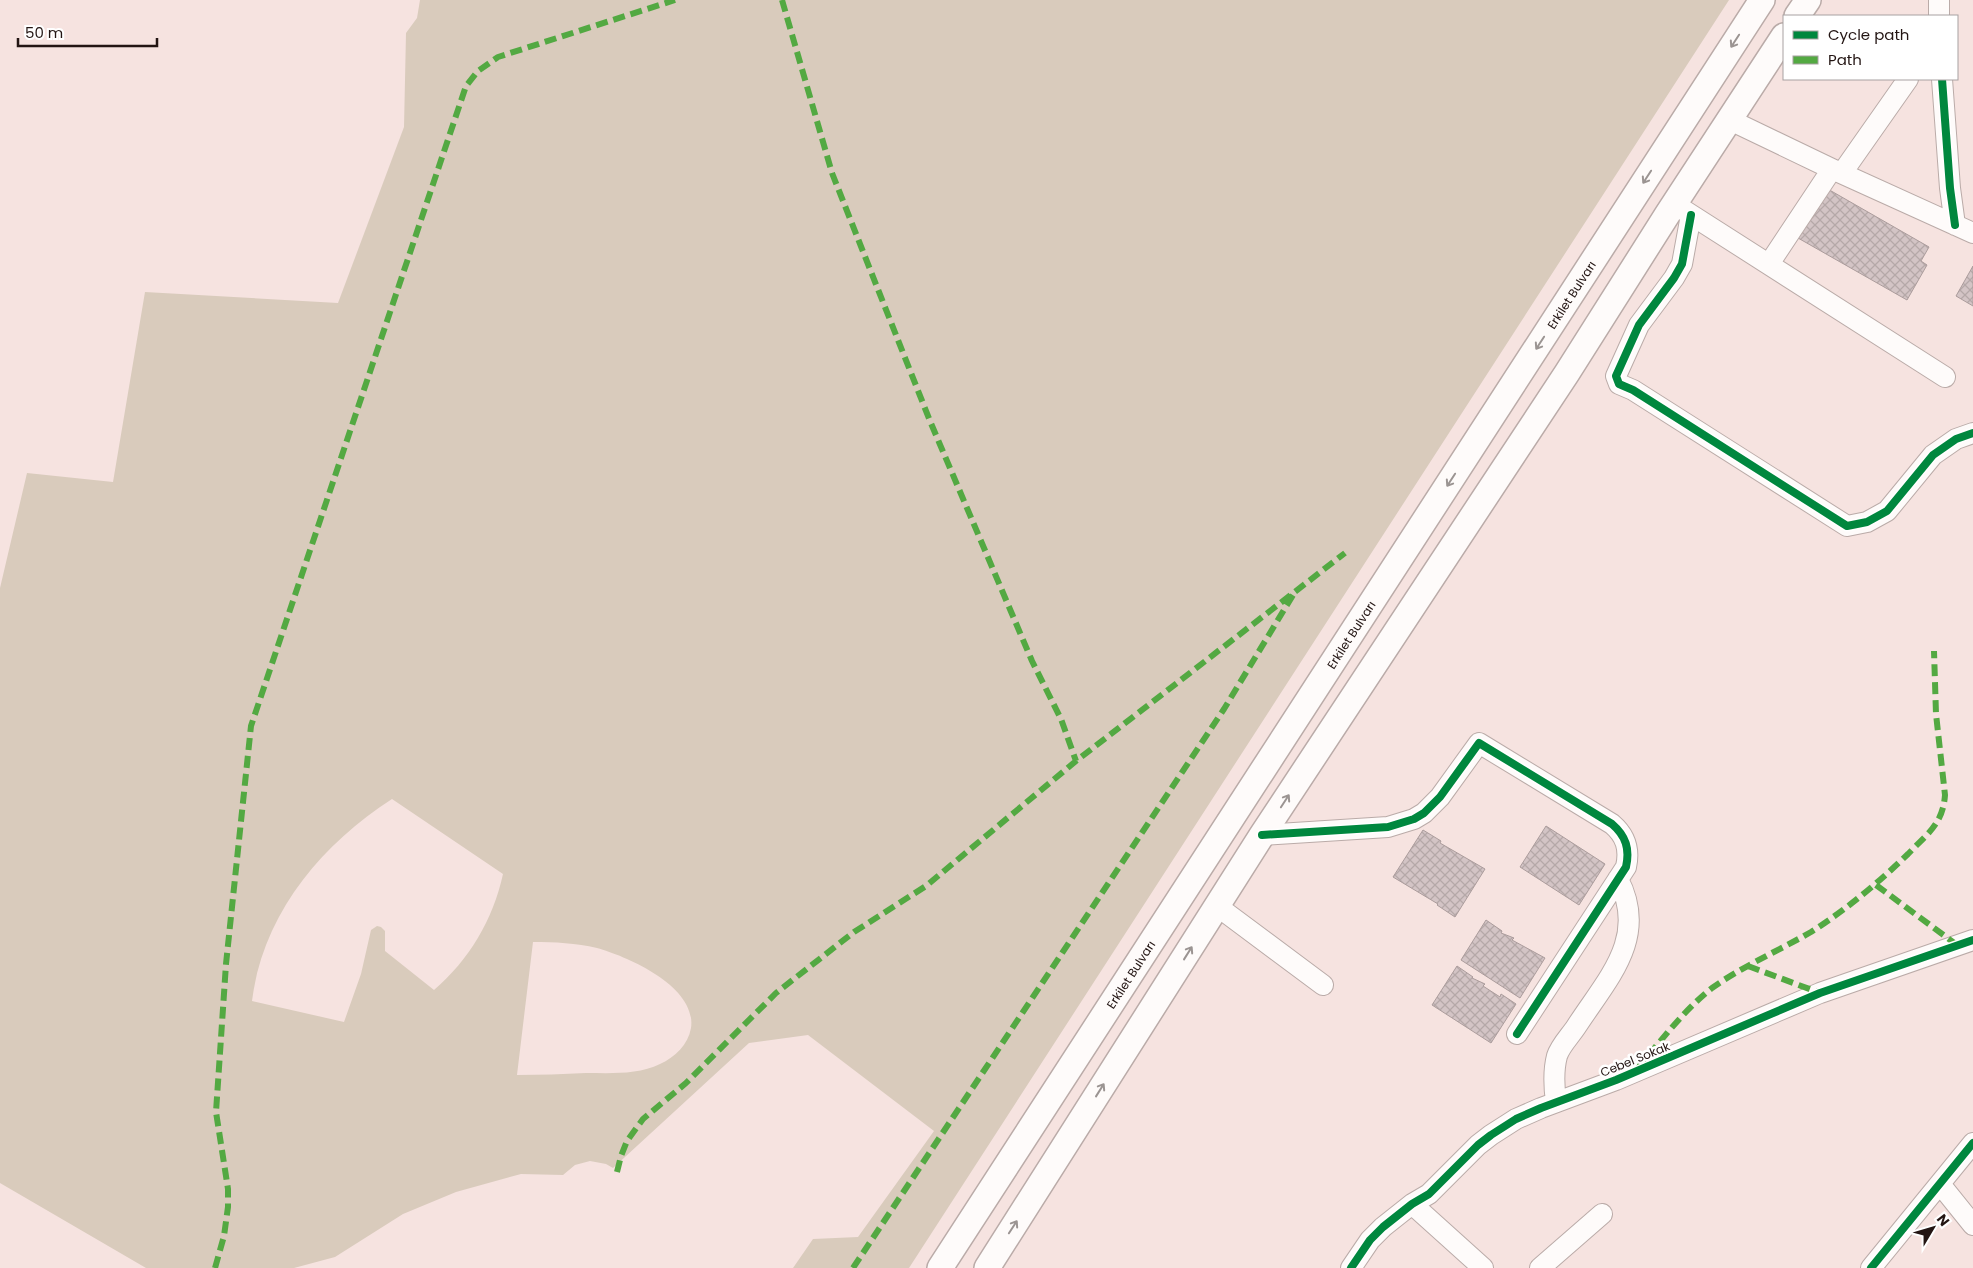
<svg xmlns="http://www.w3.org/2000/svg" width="1973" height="1268" font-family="Poppins,sans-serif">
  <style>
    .green { fill: #d9cbbc; fill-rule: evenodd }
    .building { fill: url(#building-cross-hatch); stroke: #ab9c9c }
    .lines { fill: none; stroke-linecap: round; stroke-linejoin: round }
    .minor-casing { stroke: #baaba8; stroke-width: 22 }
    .major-casing { stroke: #baaba8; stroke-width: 28 }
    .minor { stroke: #fefbfa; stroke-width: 20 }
    .major { stroke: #fefbfa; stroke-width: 25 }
    .quiet { stroke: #53a942; stroke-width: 6; stroke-dasharray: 12 6; stroke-linecap: butt }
    .cycleway-casing { stroke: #fff; stroke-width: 11 }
    .cycleway { stroke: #00873e; stroke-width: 8 }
    .oneway { stroke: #9b9492 }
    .labels { text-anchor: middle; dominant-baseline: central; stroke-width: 5; stroke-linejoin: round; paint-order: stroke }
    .street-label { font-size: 12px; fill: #231513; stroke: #fff }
  </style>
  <defs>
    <pattern id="building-cross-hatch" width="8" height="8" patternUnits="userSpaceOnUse" patternTransform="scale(1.25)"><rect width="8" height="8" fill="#d3c4c5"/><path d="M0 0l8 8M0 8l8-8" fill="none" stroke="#b5a8a8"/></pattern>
  </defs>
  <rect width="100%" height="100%" fill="#f6e3e0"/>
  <path class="green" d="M420 0H1729L909 1268H793L813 1239 858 1237 934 1131 808 1035 749 1043 613 1168 606 1164 590 1161 575 1165 563 1175 521 1174 456 1192 403 1214 335 1257 294 1268H146L0 1183V588L27 473 113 482 145 292 338 303 404 127 406 33 417 18ZM392 799 503 874C493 920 469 960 434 990L385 951V931L381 927 377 926 371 930 361 974 344 1022 252 1001C263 914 320 846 392 799ZM533 942C555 942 576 943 597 948 629 957 697 987 691 1028 688 1045 675 1057 660 1064 638 1075 610 1073 586 1073 563 1074 540 1075 517 1075Z"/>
  <path class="building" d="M1826 188 1929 247 1921 261 1927 265 1907 300 1798 238Z
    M1973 266V306L1956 296Z
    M1546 826 1605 864 1579 905 1520 867Z
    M1423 830 1441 841 1440 843 1485 869 1455 917 1437 905 1438 904 1393 877Z
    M1486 920 1502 931 1501 933 1514 938 1512 940 1545 958 1520 998 1461 960Z
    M1457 966 1473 977 1472 978 1485 984 1483 986 1500 997 1501 994 1516 1004 1491 1043 1432 1005Z"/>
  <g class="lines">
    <g class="minor-casing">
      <path id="minor" d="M1939 16V0
        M1942 79 1950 188 1955 225
        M1730 120 1832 169 1973 233
        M1842 173 1908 79
        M1682 209 1945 377
        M1691 215 1682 264 1674 278 1639 325 1616 376 1619 384 1633 390 1847 526 1867 522 1887 511 1933 455 1956 439 1973 433
        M1769 264 1832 169
        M1262 835 1388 827 1414 819 1424 813 1440 797 1479 743 1612 824C1626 836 1630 849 1626 867L1517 1034
        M1217 906 1323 985
        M1556 1102C1554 1087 1553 1071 1557 1056 1560 1046 1570 1036 1576 1027 1607 979 1649 938 1618 879
        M1940 1184 1973 1225
        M1412 1204 1483 1268
        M1351 1268 1370 1240 1383 1227 1412 1204 1429 1194 1478 1145 1491 1135 1516 1119 1541 1108 1616 1080 1820 993 1973 940
        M1540 1268 1602 1214
        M1871 1268 1973 1143"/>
    </g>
    <g class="major-casing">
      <g id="major">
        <path d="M1797 16 1808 0"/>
        <path id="s1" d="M940 1268 1762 0"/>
        <path d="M987 1268 1262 835 1567 373 1667 215 1784 36"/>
      </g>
    </g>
    <use href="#minor" class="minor"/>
    <use href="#major" class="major"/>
    <path class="quiet" d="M782 0 832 173 930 421 1032 661 1061 719 1076 761
      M1876 885 1957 945
      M1748 966 1820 993
      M1637 1069C1661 1041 1683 1011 1712 988 1743 966 1778 951 1811 932 1847 909 1878 883 1908 854 1927 834 1943 824 1945 795L1936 714 1934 651
      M617 1172 621 1156 627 1141 643 1119 686 1083 776 993 854 932 926 886 1076 761 1345 553
      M215 1268 224 1236 228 1207V1189L216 1112 226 964 251 726 466 86 478 71 498 57 675 0
      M853 1268 1224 709 1293 595"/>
    <g class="cycleway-casing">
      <path id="cycleway" d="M1942 79 1950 188 1955 225
        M1691 215 1682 264 1674 278 1639 325 1616 376 1619 384 1633 390 1847 526 1867 522 1887 511 1933 455 1956 439 1973 433
        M1262 835 1388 827 1414 819 1424 813 1440 797 1479 743 1612 824C1626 836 1630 849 1626 867L1517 1034
        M1351 1268 1370 1240 1383 1227 1412 1204 1429 1194 1478 1145 1491 1135 1516 1119 1541 1108 1616 1080 1820 993 1973 940
        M1871 1268 1973 1143"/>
    </g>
    <use href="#cycleway" class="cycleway"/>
  </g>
  <defs><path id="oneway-shaft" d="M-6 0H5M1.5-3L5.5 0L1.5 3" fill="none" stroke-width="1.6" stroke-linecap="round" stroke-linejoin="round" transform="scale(1.25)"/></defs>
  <g class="oneway">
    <use href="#oneway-shaft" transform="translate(1735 41) rotate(123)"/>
    <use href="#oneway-shaft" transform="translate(1647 177) rotate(123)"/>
    <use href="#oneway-shaft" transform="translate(1540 343) rotate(123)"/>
    <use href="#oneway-shaft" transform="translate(1451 480) rotate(123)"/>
    <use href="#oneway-shaft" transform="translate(1285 801) rotate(-57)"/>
    <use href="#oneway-shaft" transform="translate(1188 953) rotate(-58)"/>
    <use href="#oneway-shaft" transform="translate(1100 1090) rotate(-58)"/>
    <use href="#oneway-shaft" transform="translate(1013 1227) rotate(-57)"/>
  </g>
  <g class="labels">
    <g class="street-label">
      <text stroke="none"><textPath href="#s1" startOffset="1160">Erkilet Bulvarı</textPath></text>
      <text stroke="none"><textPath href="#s1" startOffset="755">Erkilet Bulvarı</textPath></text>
      <text stroke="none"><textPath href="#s1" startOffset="350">Erkilet Bulvarı</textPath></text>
      <text transform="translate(1635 1059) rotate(-22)">Cebel Sokak</text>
    </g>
  </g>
  <rect x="1783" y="15" width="175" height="65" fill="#ffffff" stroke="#a7a1a1"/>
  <rect x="1793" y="31" width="25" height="8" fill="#00873e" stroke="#a7a1a1"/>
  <text x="1828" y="40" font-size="15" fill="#231513">Cycle path</text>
  <rect x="1793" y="56" width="25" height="8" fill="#53a942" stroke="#a7a1a1"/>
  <text x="1828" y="65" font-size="15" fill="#231513">Path</text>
  <g transform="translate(1933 1228) rotate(52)" stroke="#ffffff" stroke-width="4" paint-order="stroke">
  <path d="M0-4L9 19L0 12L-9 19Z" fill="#231513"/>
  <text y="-8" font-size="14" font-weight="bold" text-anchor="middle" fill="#231513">N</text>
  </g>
  <path d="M18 38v8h139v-8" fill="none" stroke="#231513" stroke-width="2.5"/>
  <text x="25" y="38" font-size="15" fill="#231513" stroke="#ffffff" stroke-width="4" paint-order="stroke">50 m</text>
</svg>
